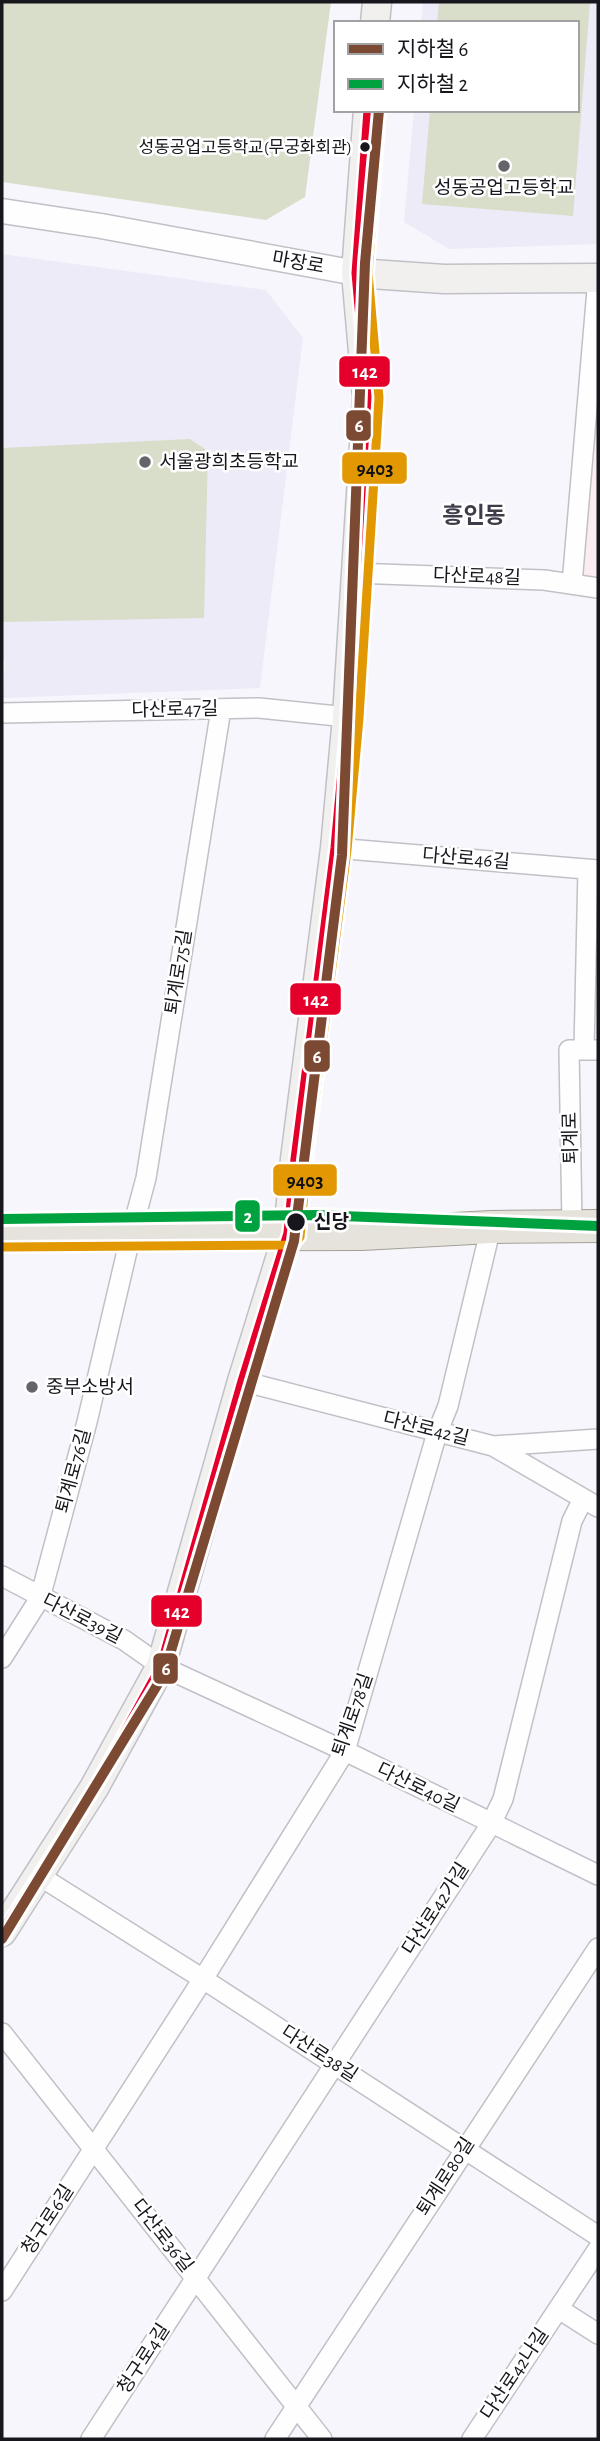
<svg xmlns="http://www.w3.org/2000/svg" width="600" height="2441" font-family="'Alegreya Sans','Noto Sans KR',sans-serif">
  <style>
    .commercial { fill: #fbecf1 }
    .built { fill: #edebf8 }
    .green { fill: #d8dec9 }
    .lines { fill: none; stroke-linecap: round; stroke-linejoin: round }
    .minor-casing { stroke: #c1c0c6; stroke-width: 22 }
    .tertiary-casing { stroke: #c1c0c6; stroke-width: 27 }
    .secondary-casing { stroke: #c1c0c6; stroke-width: 31 }
    .primary-casing { stroke: #a4a098; stroke-width: 34 }
    .minor { stroke: #fefeff; stroke-width: 19 }
    .tertiary { stroke: #fefeff; stroke-width: 24 }
    .secondary { stroke: #f1f0ee; stroke-width: 28 }
    .primary { stroke: #e6e3dd; stroke-width: 32 }
    .bus-1-casing { stroke: #fff; stroke-width: 14 }
    .bus-2-casing { stroke: #fff; stroke-width: 14 }
    .bus-1 { stroke: #e4002b; stroke-width: 9 }
    .bus-2 { stroke: #e19803; stroke-width: 9 }
    .metro-1-casing { stroke: #fff; stroke-width: 16 }
    .metro-2-casing { stroke: #fff; stroke-width: 16 }
    .metro-1 { stroke: #7c4932; stroke-width: 10 }
    .metro-2 { stroke: #00a23f; stroke-width: 10 }
    .bus-dot { fill: #17161c; stroke: #fff; stroke-width: 2.5 }
    .poi-dot { fill: #65646a; stroke: #fff; stroke-width: 2.5 }
    .labels { text-anchor: middle; dominant-baseline: central; stroke-width: 5; stroke-linejoin: round; paint-order: stroke }
    .bus-label { font-size: 17px; fill: #17161c; stroke: #fff; text-anchor: end }
    .poi-label { font-size: 19px; fill: #17161c; stroke: #fff; text-anchor: start }
    .street-label { font-size: 19px; fill: #17161c; stroke: #fff }
    .stop-label { font-size: 19px; font-weight: bold; fill: #17161c; stroke: #fff; text-anchor: start }
    .quarter-label { font-size: 23px; font-weight: bold; fill: #3f3c49; stroke: #fff }
    .line-badge { stroke: #fff; stroke-width: 2.5 }
    .badge-label { font-size: 19px; text-anchor: middle; font-weight: bold; fill: #fff }
    .pale-badge-label { font-size: 19px; text-anchor: middle; font-weight: bold; fill: #111 }
  </style>
  <rect width="100%" height="100%" fill="#f7f6fc"/>
  <path class="commercial" d="M598 393V577L582 576Z"/>
  <path class="built" d="M423 2H598V244L449 249 404 222 414 110H577V23H421Z
    M2 254 266 290 303 338 260 688 3 698 5 660H2Z"/>
  <path class="green" d="M2 2H331L305 197 266 220 2 182Z
    M439 2H590L573 216 422 204 430 110H577V23H437Z
    M190 439 208 451 204 618 2 622V448Z"/>
  <g class="lines">
    <g class="minor-casing">
      <path id="minor" d="M354 573 544 580 598 588
        M572 584 598 278
        M2 713 259 708 347 717
        M335 848 598 870
        M584 1050 588 869
        M572 1225 569 1050H598
        M242 1381 493 1446 598 1507
        M493 1446 598 1439
        M2 1576 124 1640 161 1666 345 1751 598 1875
        M2 1658 40 1598 87 1422 131 1234 146 1178 221 709
        M38 1875 203 1979 598 2236
        M2 2033 322 2439
        M2 2291 203 1979 345 1751 437 1433 448 1406 491 1227
        M559 2309 598 2334
        M91 2439 491 1824 503 1799 572 1521 583 1499
        M275 2439 598 1948
        M472 2439 598 2249"/>
    </g>
    <g class="tertiary-casing">
      <path id="tertiary" d="M2 211 101 226 356 273"/>
    </g>
    <g class="secondary-casing">
      <path id="secondary" d="M375 23 377 2
        M356 273 444 279 598 278
        M2 1932 94 1788 161 1666 242 1381 288 1233 295 1159 335 848 347 717 367 397 356 273 368 110"/>
    </g>
    <g class="primary-casing">
      <path id="primary" d="M2 1235 362 1234 491 1227 598 1226"/>
    </g>
    <use href="#minor" class="minor"/>
    <use href="#tertiary" class="tertiary"/>
    <use href="#secondary" class="secondary"/>
    <use href="#primary" class="primary"/>
    <g class="bus-1-casing">
      <path id="bus-1" d="M2 1932 94 1788 161 1666 242 1381 288 1233 295 1159 335 848 347 717 367 397 356 273 368 110"/>
    </g>
    <g class="bus-2-casing">
      <path id="bus-2" d="M2 1247 288 1245 296 1242 300 1237 307 1160 347 850 359 718 379 398 368 273 380 111"/>
    </g>
    <use href="#bus-1" class="bus-1"/>
    <use href="#bus-2" class="bus-2"/>
    <g class="metro-1-casing">
      <path id="metro-1" d="M2 1939 164 1674 294 1241 342 855 365 263 379 110"/>
    </g>
    <g class="metro-2-casing">
      <path id="metro-2" d="M2 1219 316 1215 598 1226"/>
    </g>
    <use href="#metro-1" class="metro-1"/>
    <use href="#metro-2" class="metro-2"/>
  </g>
  <g class="bus-dot">
    <circle cx="365" cy="147" r="6"/>
    <circle cx="296" cy="1222" r="10"/>
  </g>
  <g class="poi-dot">
    <circle cx="504" cy="166" r="7"/>
    <circle cx="145" cy="462" r="7"/>
    <circle cx="32" cy="1387" r="7"/>
  </g>
  <g class="labels">
    <g class="bus-label">
      <text x="352" y="147">성동공업고등학교(무궁화회관)</text>
    </g>
    <g class="poi-label">
      <text x="504" y="188" text-anchor="middle">성동공업고등학교</text>
      <text x="159" y="462">서울광희초등학교</text>
      <text x="46" y="1387">중부소방서</text>
    </g>
    <g class="street-label">
      <text transform="translate(298 263) rotate(10)">마장로</text>
      <text transform="translate(477 577) rotate(2)">다산로48길</text>
      <text transform="translate(175 710) rotate(-1)">다산로47길</text>
      <text transform="translate(466 859) rotate(5)">다산로46길</text>
      <text transform="translate(179 972) rotate(-81)">퇴계로75길</text>
      <text transform="translate(571 1138) rotate(-91)">퇴계로</text>
      <text transform="translate(426 1429) rotate(14)">다산로42길</text>
      <text transform="translate(74 1471) rotate(-75)">퇴계로76길</text>
      <text transform="translate(82 1619) rotate(27)">다산로39길</text>
      <text transform="translate(353 1715) rotate(-71)">퇴계로78길</text>
      <text transform="translate(418 1788) rotate(26)">다산로40길</text>
      <text transform="translate(436 1909) rotate(-57)">다산로42가길</text>
      <text transform="translate(319 2054) rotate(33)">다산로38길</text>
      <text transform="translate(446 2177) rotate(-57)">퇴계로80길</text>
      <text transform="translate(48 2220) rotate(-57)">청구로6길</text>
      <text transform="translate(162 2236) rotate(52)">다산로36길</text>
      <text transform="translate(144 2359) rotate(-57)">청구로4길</text>
      <text transform="translate(515 2374) rotate(-56)">다산로42나길</text>
    </g>
    <g class="stop-label">
      <text x="314" y="1222">신당</text>
    </g>
    <g class="quarter-label">
      <text x="474" y="516">흥인동</text>
    </g>
  </g>
  <g class="line-badge">
    <rect x="338" y="355" width="53" height="33" rx="7" fill="#e4002b"/>
    <rect x="345" y="409" width="27" height="33" rx="7" fill="#7c4932"/>
    <rect x="341" y="451" width="67" height="34" rx="7" fill="#e19803"/>
    <rect x="289" y="982" width="53" height="34" rx="7" fill="#e4002b"/>
    <rect x="303" y="1039" width="28" height="34" rx="7" fill="#7c4932"/>
    <rect x="272" y="1163" width="66" height="34" rx="7" fill="#e19803"/>
    <rect x="234" y="1199" width="27" height="34" rx="7" fill="#00a23f"/>
    <rect x="150" y="1594" width="53" height="34" rx="7" fill="#e4002b"/>
    <rect x="152" y="1652" width="27" height="33" rx="7" fill="#7c4932"/>
  </g>
  <g class="badge-label">
    <text x="365" y="378">142</text>
    <text x="359" y="432">6</text>
    <text x="316" y="1006">142</text>
    <text x="317" y="1063">6</text>
    <text x="248" y="1223">2</text>
    <text x="177" y="1618">142</text>
    <text x="166" y="1675">6</text>
  </g>
  <g class="pale-badge-label">
    <text x="375" y="475">9403</text>
    <text x="305" y="1187">9403</text>
  </g>
  <rect width="600" height="2441" fill="none" stroke="#17161c" stroke-width="7"/>
  <rect x="334" y="21" width="245" height="91" fill="#ffffff" stroke="#a2a2a4" stroke-width="2"/>
  <rect x="348" y="44" width="35" height="10" fill="#7c4932" stroke="#a2a2a4" stroke-width="2"/>
  <text x="397" y="56" font-size="21" fill="#17161c">지하철 6</text>
  <rect x="348" y="79" width="35" height="10" fill="#00a23f" stroke="#a2a2a4" stroke-width="2"/>
  <text x="397" y="91" font-size="21" fill="#17161c">지하철 2</text>
</svg>
